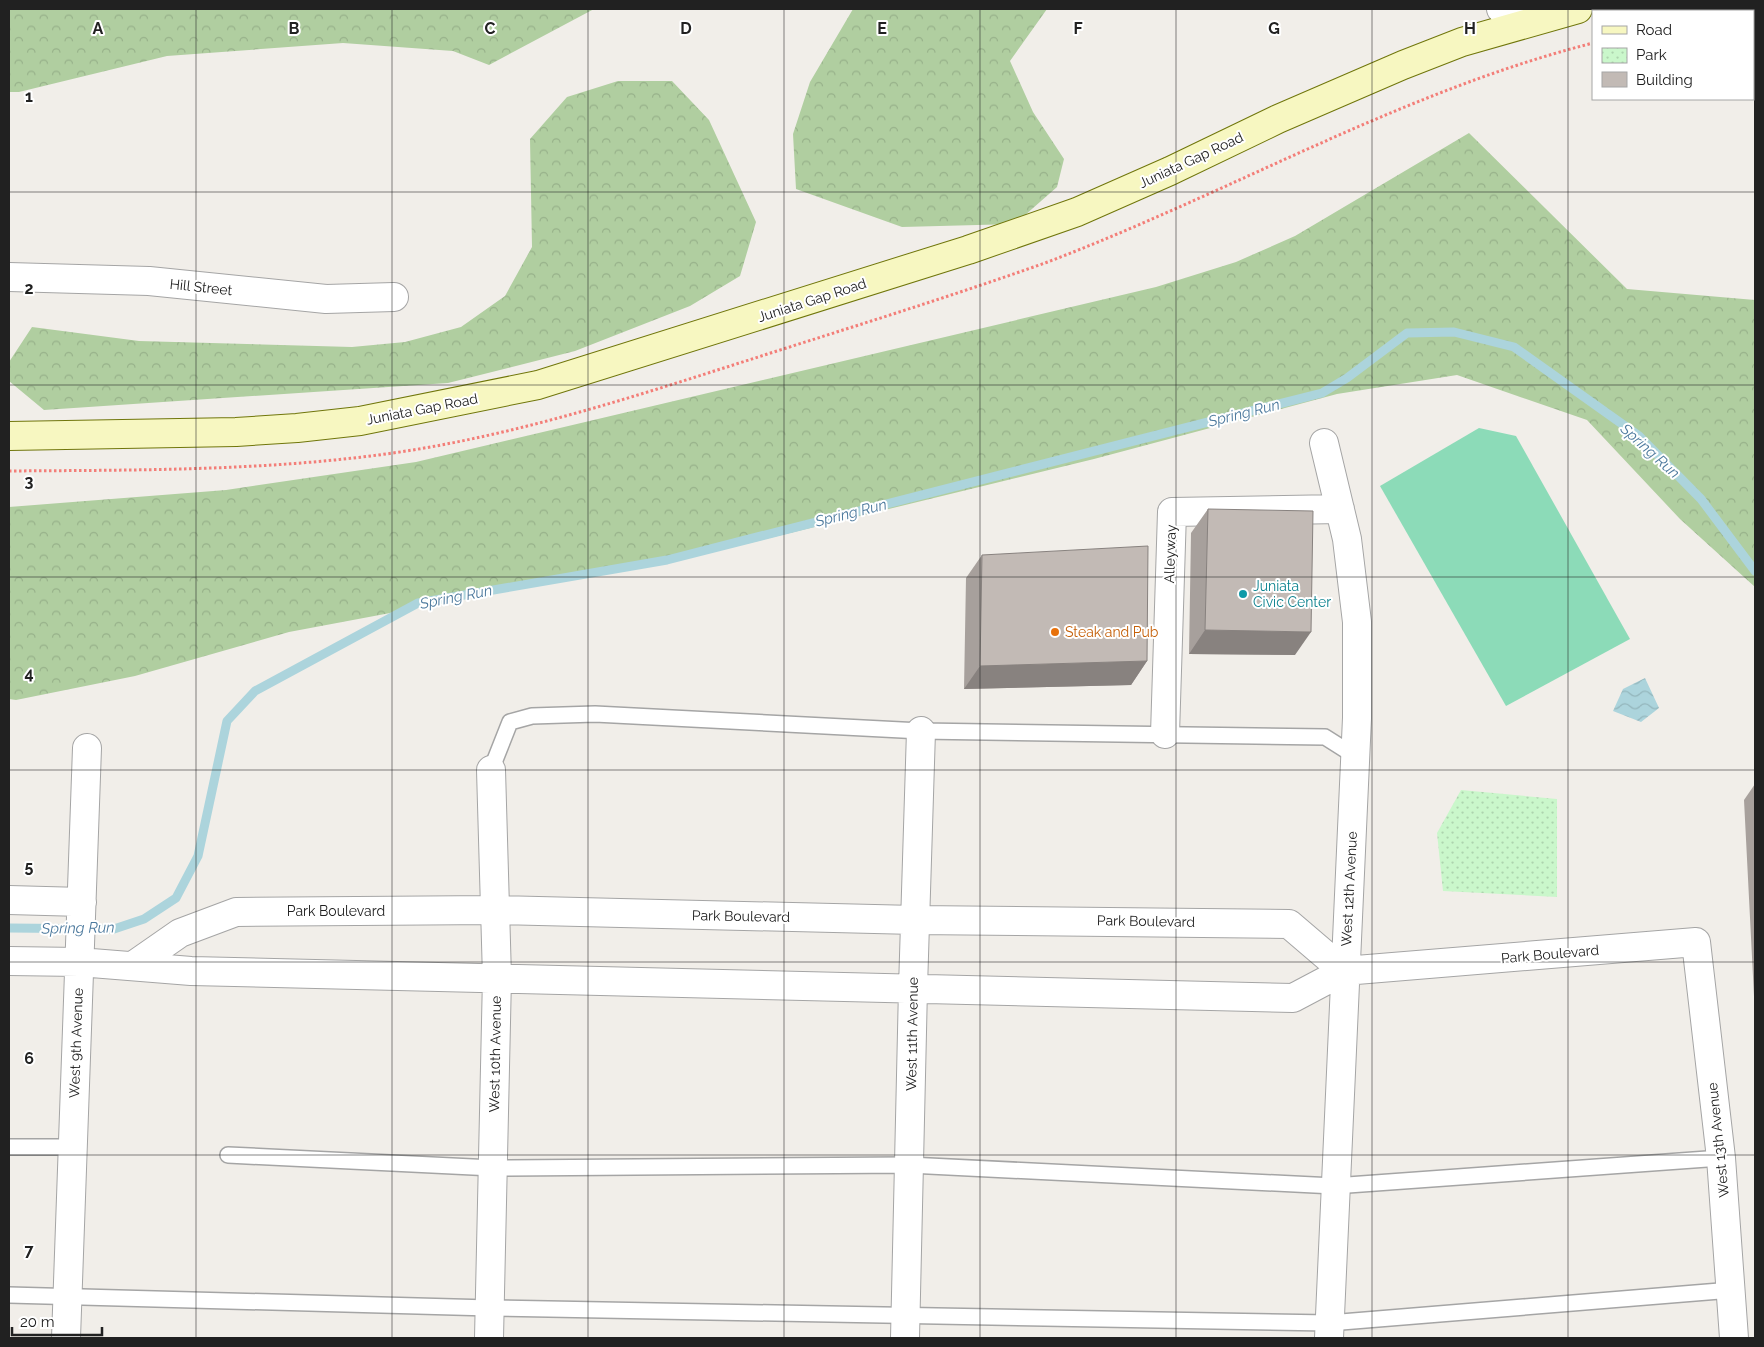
<svg xmlns="http://www.w3.org/2000/svg" width="1764" height="1347" font-family="Raleway,sans-serif">
  <style>
    .forest { fill: url(#forest-crowns) }
    .park { fill: url(#park-dots) }
    .pitch { fill: #8cdbb8 }
    .water { fill: url(#water-waves) }
    .lines { fill: none; stroke-linecap: round; stroke-linejoin: round }
    .stream { stroke: #acd4dc; stroke-width: 9 }
    .lane-casing { stroke: #a5a5a5; stroke-width: 18 }
    .street-casing { stroke: #a5a5a5; stroke-width: 30 }
    .secondary-casing { stroke: #70760b; stroke-width: 30 }
    .path { stroke: #f37e78; stroke-width: 3; stroke-dasharray: 2.5 2.5; stroke-linecap: butt }
    .lane { stroke: #fff; stroke-width: 15 }
    .street { stroke: #fff; stroke-width: 28 }
    .secondary { stroke: #f7f7c1; stroke-width: 28 }
    .wall { fill: #a7a09c }
    .shaded-wall { fill: #88827f }
    .building { fill: #c2bab5; stroke: #88827f }
    .grid { fill: none; stroke: #212121; stroke-width: 1; stroke-opacity: 0.55 }
    .culture-dot { fill: #0f9aa8; stroke: #fff; stroke-width: 2 }
    .food-dot { fill: #e8710a; stroke: #fff; stroke-width: 2 }
    .labels { text-anchor: middle; dominant-baseline: central; stroke-width: 4; stroke-linejoin: round; paint-order: stroke }
    .street-label { font-size: 14px; fill: #212121; stroke: #fff }
    .culture-label { font-size: 14px; fill: #0d838f; stroke: #fff; text-anchor: start }
    .food-label { font-size: 14px; fill: #c56008; stroke: #fff; text-anchor: start }
    .water-label { font-size: 15px; font-style: italic; fill: #4c799d; stroke: #fff }
    .grid-label { font-size: 16px; text-anchor: middle; font-weight: bold; fill: #212121; stroke: #fff; stroke-width: 4; stroke-linejoin: round; paint-order: stroke }
  </style>
  <defs>
    <pattern id="forest-crowns" width="20" height="18" patternUnits="userSpaceOnUse" patternTransform="scale(1.25)"><rect width="20" height="18" fill="#b0cea0"/><path d="M2 6a3 3 0 1 1 6 0M12 15a3 3 0 1 1 6 0" fill="none" stroke="#97b18a"/></pattern>
    <pattern id="park-dots" width="8" height="8" patternUnits="userSpaceOnUse" patternTransform="scale(1.25)"><rect width="8" height="8" fill="#caf7cb"/><path d="M2 2h.1M6 6h.1" fill="none" stroke="#add3ae" stroke-width="1.8" stroke-linecap="round"/></pattern>
    <pattern id="water-waves" width="16" height="10" patternUnits="userSpaceOnUse" patternTransform="scale(1.25)"><rect width="16" height="10" fill="#acd4dc"/><path d="M0 5q4-4 8 0t8 0" fill="none" stroke="#94b6bc"/></pattern>
  </defs>
  <rect width="100%" height="100%" fill="#f1eee9"/>
  <path class="forest" d="M9 9H594L489 65 453 51 343 43 167 56 19 92H9Z
    M853 9H1047L1010 61 1033 112 1064 159 1057 187 1015 224 902 227 796 189 793 134 810 82Z
    M618 81H672L709 120 756 222 740 276 690 306 575 351 448 383 44 410 9 381V362L32 327 139 341 352 347 405 342 461 327 505 296 532 247 530 139 567 97Z
    M1469 133 1627 289 1755 300V587L1680 519 1587 420 1457 375 1337 394 1094 459 704 554 289 632 135 676 16 700 9 699V507L226 490 416 462 1156 287 1236 262 1295 236Z"/>
  <path class="park" d="M1461 790 1557 799V897L1443 891 1437 833Z"/>
  <path class="pitch" d="M1479 428 1516 436 1630 639 1506 706 1380 486Z"/>
  <path class="water" d="M1645 678 1659 708 1641 722 1613 711 1623 689Z"/>
  <g class="lines">
    <path class="stream" d="M9 928 114 929 144 919 176 898 198 856 227 721 255 691 418 603 667 560 1322 393 1347 378 1407 333 1454 332 1514 347 1639 436 1701 499 1755 571"/>
    <g class="lane-casing">
      <path id="lane" d="M491 770 510 722 532 716 595 714 921 731 1325 737 1355 756
        M9 1147H72
        M228 1155 493 1168 909 1165 1334 1186 1721 1158
        M9 1295 490 1308 1329 1323 1732 1290"/>
    </g>
    <g class="street-casing">
      <path id="street" d="M1501 9 1524 23
        M9 277 149 281 326 299 394 297
        M1324 443 1347 539 1357 622V718L1329 1338
        M1165 734 1172 512 1340 509
        M9 900 82 902
        M9 961 79 962 191 971 1293 998 1344 971 1696 942 1721 1158 1734 1338
        M134 965 180 933 236 912 494 910 915 920 1289 924 1344 971
        M66 1338 87 748
        M489 1338 497 977 491 770
        M905 1338 913 988 921 731"/>
    </g>
    <g class="secondary-casing">
      <path id="secondary" d="M9 436 236 432 297 428 360 421 538 385 968 250 1077 212 1170 171 1278 119 1403 65 1462 42 1578 9"/>
    </g>
    <path class="path" d="M1746 11 1755 10
      M9 471C137 470 266 471 393 453 518 435 636 396 755 358 852 327 949 297 1045 263 1230 193 1401 92 1593 43"/>
    <use href="#lane" class="lane"/>
    <use href="#street" class="street"/>
    <use href="#secondary" class="secondary"/>
  </g>
  <path class="wall" d="M1208 509 1295 655 1189 654 1191 533Z
    M982 555 1147 661 1131 685 964 689 966 578Z
    M1755 784V1016L1744 800Z"/>
  <path class="shaded-wall" d="M1205 630 1311 632 1295 655 1189 654Z
    M1147 661 1131 685 964 689 980 666Z"/>
  <path class="building" d="M1208 509 1313 511 1311 632 1205 630Z
    M1148 546 1147 661 980 666 982 555Z"/>
  <path class="grid" d="M196 9V1338M392 9V1338M588 9V1338M784 9V1338M980 9V1338M1176 9V1338M1372 9V1338M1568 9V1338M9 192H1755M9 385H1755M9 577H1755M9 770H1755M9 962H1755M9 1155H1755"/>
  <circle class="culture-dot" cx="1243" cy="594" r="5"/>
  <circle class="food-dot" cx="1055" cy="632" r="5"/>
  <g class="labels">
    <g class="street-label">
      <text transform="translate(1191 160) rotate(-25)">Juniata Gap Road</text>
      <text transform="translate(201 287) rotate(6)">Hill Street</text>
      <text transform="translate(812 300) rotate(-18)">Juniata Gap Road</text>
      <text transform="translate(422 409) rotate(-11)">Juniata Gap Road</text>
      <text transform="translate(1170 554) rotate(-88)">Alleyway</text>
      <text transform="translate(1349 889) rotate(-87)">West 12th Avenue</text>
      <text x="336" y="911">Park Boulevard</text>
      <text transform="translate(741 916) rotate(1)">Park Boulevard</text>
      <text transform="translate(1146 921) rotate(1)">Park Boulevard</text>
      <text transform="translate(1550 954) rotate(-5)">Park Boulevard</text>
      <text transform="translate(912 1034) rotate(-89)">West 11th Avenue</text>
      <text transform="translate(76 1043) rotate(-88)">West 9th Avenue</text>
      <text transform="translate(495 1054) rotate(-89)">West 10th Avenue</text>
      <text transform="translate(1718 1140) rotate(-96)">West 13th Avenue</text>
    </g>
    <g class="culture-label">
      <text x="1253" y="586">Juniata<tspan x="1253" dy="16">Civic Center</tspan></text>
    </g>
    <g class="food-label">
      <text x="1065" y="632">Steak and Pub</text>
    </g>
    <g class="water-label">
      <text transform="translate(1244 413) rotate(-14)">Spring Run</text>
      <text transform="translate(1650 451) rotate(42)">Spring Run</text>
      <text transform="translate(851 513) rotate(-14)">Spring Run</text>
      <text transform="translate(456 597) rotate(-11)">Spring Run</text>
      <text transform="translate(78 928) rotate(-1)">Spring Run</text>
    </g>
  </g>
  <g class="grid-label">
    <text x="98" y="34">A</text>
    <text x="294" y="34">B</text>
    <text x="490" y="34">C</text>
    <text x="686" y="34">D</text>
    <text x="882" y="34">E</text>
    <text x="1078" y="34">F</text>
    <text x="1274" y="34">G</text>
    <text x="1470" y="34">H</text>
    <text x="29" y="102">1</text>
    <text x="29" y="294">2</text>
    <text x="29" y="487">3</text>
    <text x="29" y="679">4</text>
    <text x="29" y="872">5</text>
    <text x="29" y="1064">6</text>
    <text x="29" y="1256">7</text>
  </g>
  <rect width="1764" height="1347" fill="none" stroke="#212121" stroke-width="20"/>
  <rect x="1592" y="10" width="162" height="90" fill="#ffffff" stroke="#a6a6a6"/>
  <rect x="1602" y="26" width="25" height="8" fill="#f7f7c1" stroke="#a6a6a6"/>
  <text x="1636" y="35" font-size="15" fill="#212121">Road</text>
  <rect x="1602" y="48" width="25" height="15" fill="url(#park-dots)" stroke="#a6a6a6"/>
  <text x="1636" y="60" font-size="15" fill="#212121">Park</text>
  <rect x="1602" y="72" width="25" height="15" fill="#c2bab5" stroke="#a6a6a6"/>
  <text x="1636" y="85" font-size="15" fill="#212121">Building</text>
  <path d="M12 1327v8h90v-8" fill="none" stroke="#212121" stroke-width="2.5"/>
  <text x="20" y="1327" font-size="15" fill="#212121" stroke="#ffffff" stroke-width="4" paint-order="stroke">20 m</text>
</svg>
